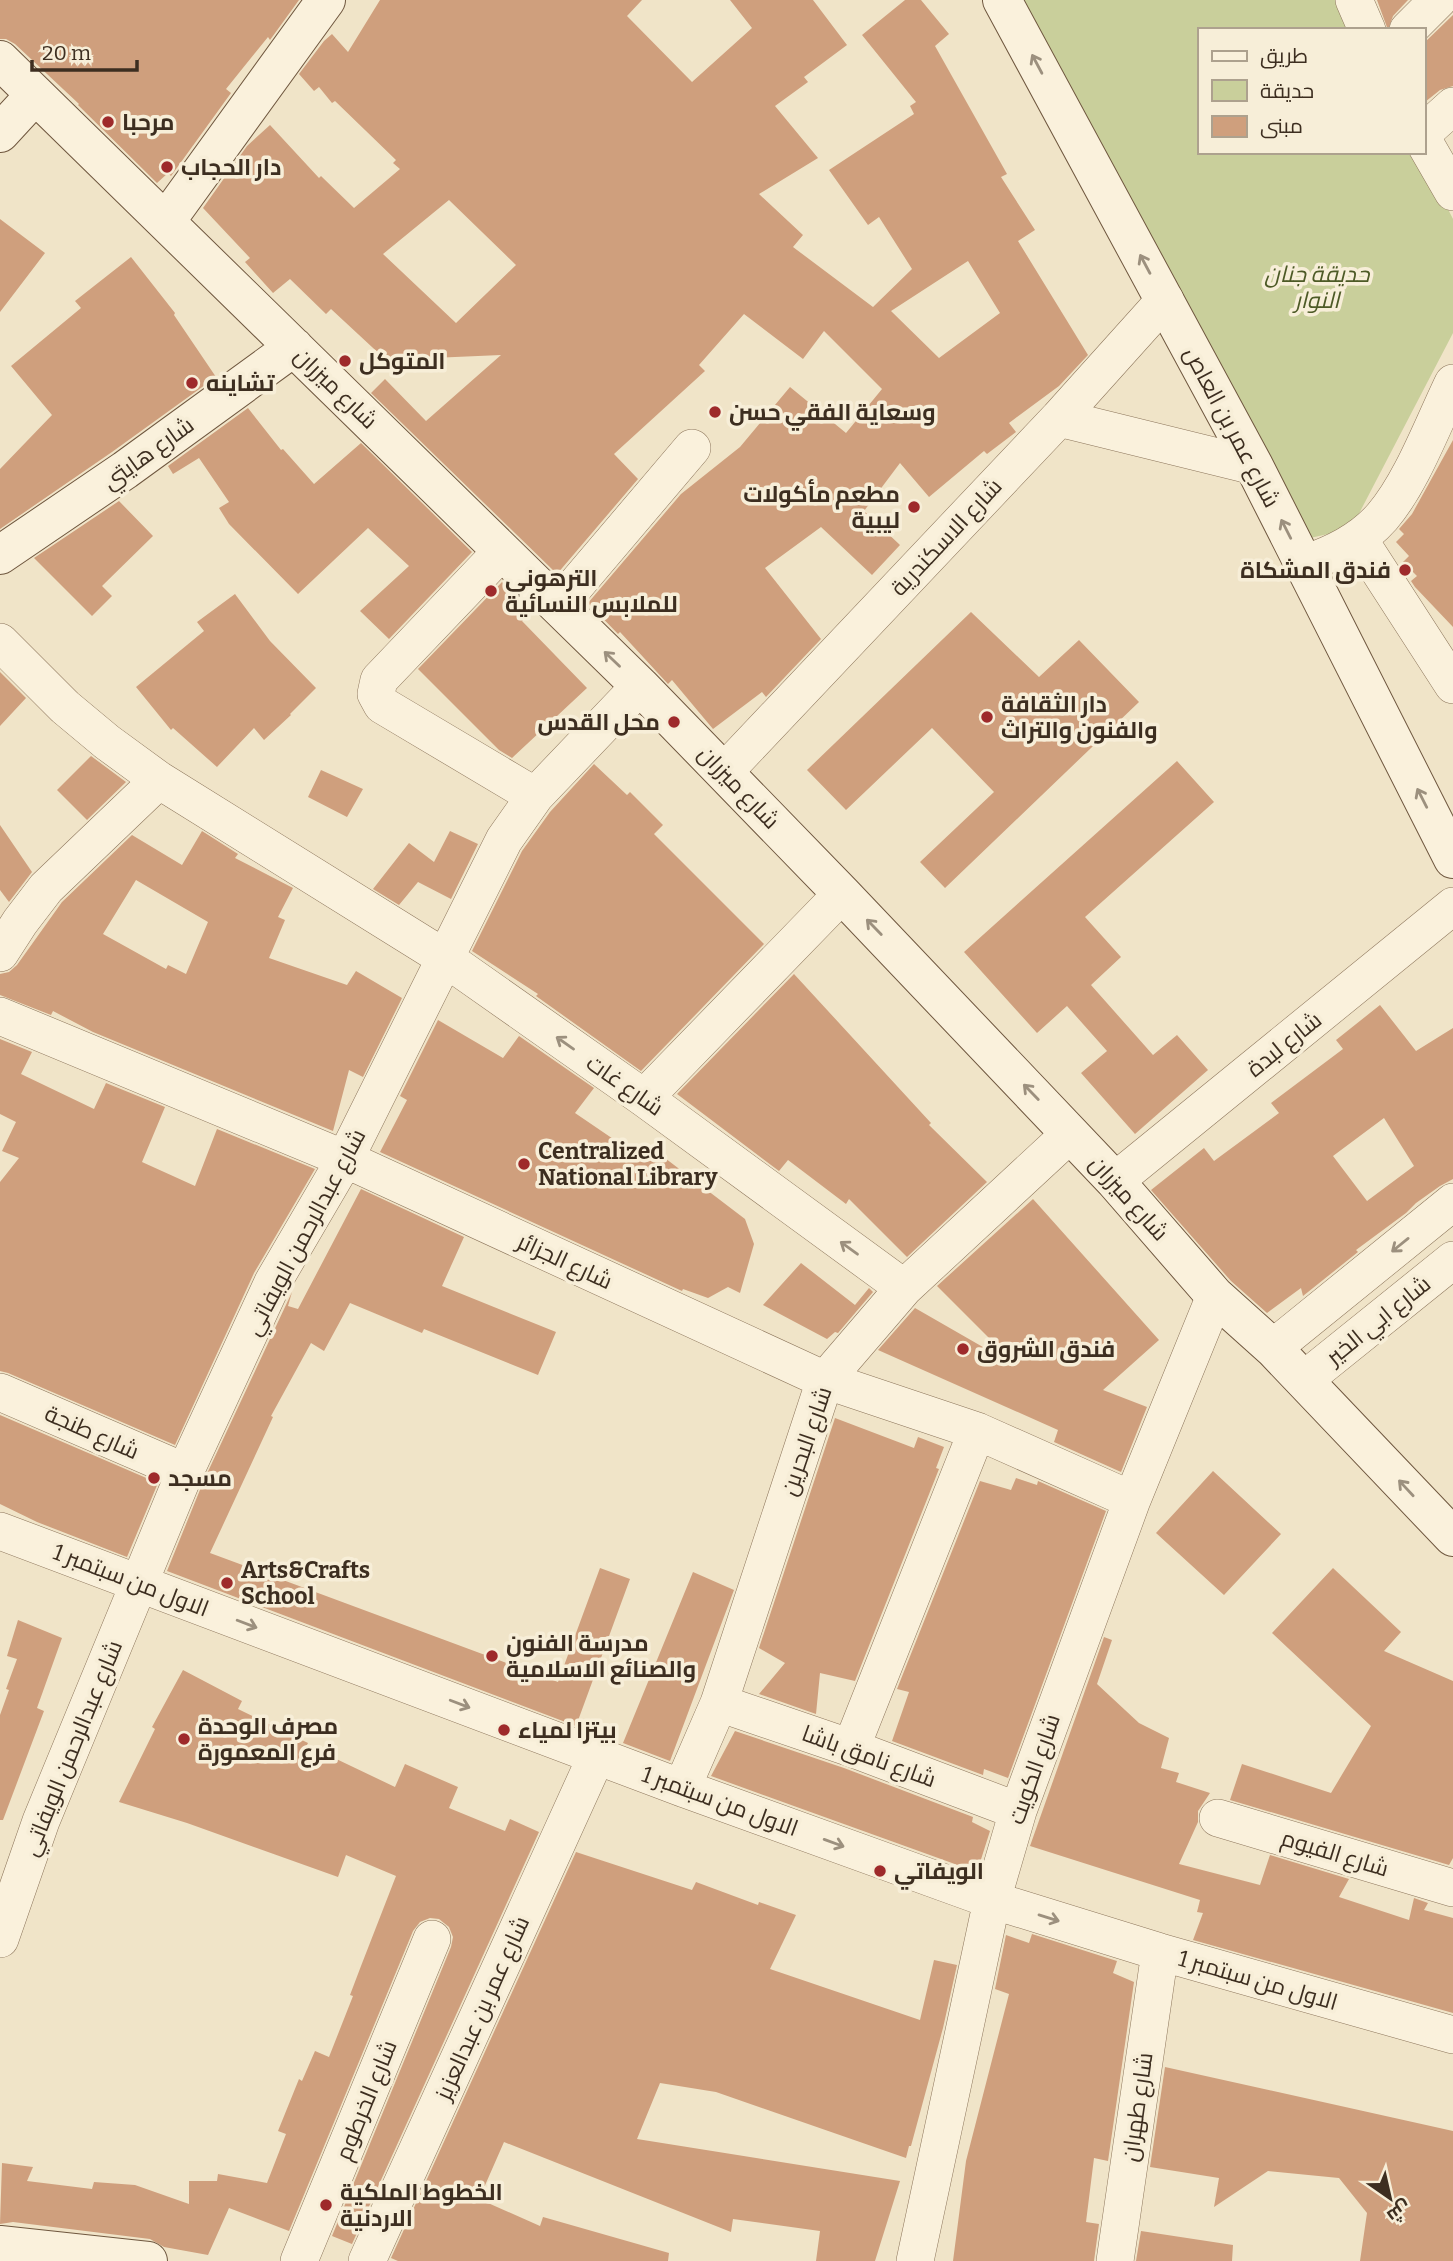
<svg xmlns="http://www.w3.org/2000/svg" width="1453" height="2261" font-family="Bitter,Cairo,serif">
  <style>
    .green { fill: #c9cf9b }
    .building { fill: #cf9f7d; fill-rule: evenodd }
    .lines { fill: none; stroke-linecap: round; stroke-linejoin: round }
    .street-casing { stroke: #8d765c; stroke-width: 38 }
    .secondary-casing { stroke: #6f573f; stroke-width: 40 }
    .street { stroke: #faf1dc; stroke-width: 37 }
    .secondary { stroke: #faf1dc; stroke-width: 38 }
    .oneway { stroke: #9c907e }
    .poi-dot { fill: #9e2a2b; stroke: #f7eed8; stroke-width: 2.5 }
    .labels { text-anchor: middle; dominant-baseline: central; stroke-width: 7; stroke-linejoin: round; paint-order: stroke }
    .poi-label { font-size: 23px; font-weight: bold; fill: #3d2e20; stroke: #f7eed8; text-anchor: start }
    .park-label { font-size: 23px; font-style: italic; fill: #4d5a26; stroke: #f7eed8 }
    .street-label { font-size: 23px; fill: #3d2e20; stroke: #f7eed8 }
  </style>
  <rect width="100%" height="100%" fill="#f0e4c8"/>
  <path class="green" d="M1016 0H1339L1357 30H1199V152H1419L1453 219V333L1351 529 1310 538Z"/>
  <path class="building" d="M0 0H299L270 40 268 37 226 89 231 93 171 176 168 173 157 183 78 105 79 104 15 44 6 39H0Z
    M380 0H642L627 16 692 82 752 28 730 0H813L847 45 804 77 808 82 775 106 818 158 759 194 803 235 793 247 873 307 912 269 879 217 868 225 829 170 914 114 910 106 916 102 862 35 905 0H921L949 34 935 46 1007 174 1001 177 1035 230 1018 241 1088 355 1059 386 1009 423 1016 432 987 454 984 451 929 497 900 463 864 511 900 545 872 575 821 527 765 568 821 639 766 697 762 692 713 729 672 680 668 684 620 632 618 634 588 603 681 494 740 447 790 387 846 433 882 389 824 331 803 359 744 314 699 365 705 371 614 454 638 479 557 574 371 393 385 379 426 421 501 355 386 360 331 309 326 314 290 279 273 293 245 262 250 258 203 208 247 146 270 125 319 178 321 176 354 208 400 169 393 163 396 160 335 101 332 103 319 87 314 91 299 74 324 41 332 34 348 52ZM449 200 516 265 456 323 383 254ZM968 261 1000 313 939 358 891 311Z
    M1377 0H1408L1393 16 1388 30Z
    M1453 15V86L1440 90 1425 102 1423 100V44Z
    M0 219 45 253 0 312Z
    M131 257 175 313 174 315 216 377 112 452 0 529V469L52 415 11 366 81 308 75 301Z
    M248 408 281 450 283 449 314 484 361 443 472 552 389 639 360 611 409 566 368 528 298 594 229 524 219 508 229 502 199 458 173 474 168 466Z
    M1453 440V627L1415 587 1411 581 1417 576 1403 562 1409 556 1396 542 1404 534 1399 529 1412 514Z
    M119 501 153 536 102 586 112 596 92 616 34 558Z
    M502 582 532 611 522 621 587 688 512 758 499 750 418 669Z
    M235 594 270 641 316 688 290 714 291 715 264 740 254 728 217 767 173 728 171 730 136 687 204 631 197 622Z
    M971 612 1039 677 1079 640 1139 702 945 888 920 862 994 792 932 728 846 810 807 770Z
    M0 672 26 698 0 726Z
    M91 756 126 782 87 820 57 790Z
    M1177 761 1214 802 1085 917 1121 957 1091 985 1153 1055 1177 1035 1208 1070 1135 1134 1081 1073 1107 1051 1067 1006 1037 1033 964 952Z
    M594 764 627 795 630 792 663 825 654 834 764 944 641 1071 536 996 538 994 472 951 522 851 550 812Z
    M321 770 363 789 347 817 308 797Z
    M0 825 32 872 9 902 0 890Z
    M202 831 238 854 235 858 293 888 278 917 285 920 269 958 347 985 356 971 402 998 363 1077 349 1070 333 1131 93 1032 53 1011 51 1015 0 995V974L9 972 17 965 62 902 132 835 182 865ZM136 880 208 922 186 974 168 965 166 969 103 934Z
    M450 831 478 844 451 899 418 882 399 905 373 889 409 843 434 862Z
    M794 974 931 1123 929 1125 987 1182 907 1257 849 1199 846 1204 788 1160 779 1171 677 1094Z
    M1380 1005 1416 1051 1453 1028V1179L1440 1186 1416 1203 1406 1213 1356 1250 1358 1252 1303 1296 1301 1288 1267 1313 1231 1281 1151 1190 1204 1148 1214 1161 1279 1113 1271 1103 1343 1049 1336 1040ZM1384 1118 1414 1166 1367 1201 1333 1156Z
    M438 1020 503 1058 519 1036 594 1088 575 1113 647 1162 657 1152 745 1219 754 1244 740 1293 728 1287 708 1298 683 1289 682 1291 380 1152 407 1100 400 1096Z
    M0 1039 32 1052 21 1074 94 1109 106 1083 165 1107 142 1162 195 1186 217 1129 315 1169 254 1273 175 1445 8 1373 0 1371V1182L19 1158 2 1151 16 1122 0 1114Z
    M361 1189 464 1237 442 1286 556 1332 538 1375 424 1329 422 1333 350 1303 324 1351 311 1343 271 1416 273 1417 210 1553 558 1682 600 1568 630 1579 576 1726 167 1571 204 1480 292 1292 288 1306 298 1309Z
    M1033 1199 1159 1340 1103 1390 1147 1407 1121 1472 1054 1442 1058 1430 878 1350 915 1308 1002 1358 1005 1354 937 1286Z
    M801 1263 855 1305 869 1288 873 1292 838 1333 835 1332 827 1339 763 1305Z
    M0 1415 158 1483 127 1557 37 1522 0 1504Z
    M835 1418 914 1448 918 1437 944 1447 936 1468 939 1469 855 1681 820 1673 816 1714 759 1694 785 1663 759 1648Z
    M1213 1471 1281 1534 1224 1595 1156 1533Z
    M1016 1478 1037 1485 1038 1481 1106 1511 1008 1778 984 1769 983 1775 892 1741 909 1692 897 1689 980 1481 1011 1490Z
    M1333 1568 1401 1632 1384 1651 1453 1681V1858L1449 1865 1230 1800 1242 1764 1331 1793 1371 1726 1272 1633Z
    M693 1572 734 1590 670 1761 623 1743Z
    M18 1620 62 1638 37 1708 44 1711 3 1820H0V1715L9 1690 6 1689 17 1659 7 1656Z
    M1104 1637 1112 1640 1097 1684 1139 1723 1169 1738 1161 1768 1179 1773 1176 1782 1210 1793 1198 1811V1822L1179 1864 1260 1885 1270 1855 1349 1879 1339 1897 1409 1920 1414 1898 1428 1903 1424 1910 1453 1918V2013L1193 1940 1203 1913 1197 1912 1200 1900 1030 1846Z
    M183 1670 242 1701 238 1709 308 1743 307 1745 395 1787 405 1764 458 1787 449 1808 505 1831 510 1819 539 1832 352 2244 332 2236 451 1947 453 1937 449 1927 439 1919 430 1918 420 1922 413 1931 289 2231 229 2208 208 2255 164 2247 150 2239 13 2222 0 2224 2 2163 33 2167 27 2181 92 2189 94 2182 135 2185 189 2204V2181H217L218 2174 267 2183 286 2134 278 2131 299 2079 302 2081 315 2051 329 2057 353 1996 350 1995 361 1966 396 1876 346 1855 338 1877 187 1823 119 1802 155 1729 152 1727Z
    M735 1731 844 1768 973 1817 972 1822 990 1831 977 1872 711 1776Z
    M576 1852 692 1890 696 1882 758 1905 759 1902 796 1915 770 1969 920 2020 934 1960 957 1965 943 2028 911 2146H909L906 2158 716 2092 660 2083 637 2139 900 2181 875 2261H816L820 2231 733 2219 731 2232 504 2142 479 2199 540 2226 543 2217 669 2253 668 2261H398L391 2258Z
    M1032 1934 1117 1961 1113 1973 1134 1982 1108 2161 1094 2158 1086 2222 1099 2224 1094 2261H953L966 2161 1009 1994 995 1989 1006 1935 1029 1943Z
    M1165 2067 1453 2131V2261H1360L1367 2213 1339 2178 1268 2171 1214 2207 1219 2178 1150 2167Z
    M1141 2231 1233 2245 1232 2261H1136Z"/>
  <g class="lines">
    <g class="street-casing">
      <path id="street" d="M1354 0 1367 30
        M1408 30 1438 0
        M1423 133 1453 106
        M1423 140 1453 192
        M1059 418 1254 466
        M1358 538 1453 685
        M502 551 379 680 376 694 382 705 535 796
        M1304 564C1333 554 1361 541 1382 517 1412 482 1433 424 1453 383
        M558 606 692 448
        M0 642 65 707 107 742 159 780 445 958 644 1098 904 1288
        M724 772 1059 418 1165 300
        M0 953 20 922 46 888 159 780
        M0 1016 345 1159 825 1380 977 1431 1132 1500
        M644 1098 842 894
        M1115 1181 1453 906
        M1273 1348 1453 1202
        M1304 1380 1453 1260
        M0 1392 185 1472
        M0 1531 682 1788 992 1900 1160 1952 1453 2035
        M719 1703 851 1748 1018 1811
        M851 1748 977 1431
        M682 1788 719 1703 825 1380 904 1288 1070 1134
        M1218 1818 1453 1888
        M0 1939 41 1821 185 1472 273 1282 345 1159 504 840 535 796 640 686
        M299 2261 432 1939
        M367 2261 597 1755
        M915 2261 992 1900 1018 1811 1132 1500 1215 1296
        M1115 2261 1160 1952"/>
    </g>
    <g class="secondary-casing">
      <path id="secondary" d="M1002 0 1254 466 1453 859
        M0 60 640 686 842 894 1115 1181 1215 1296 1273 1348 1453 1537
        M0 133 35 95
        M166 221 326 0
        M0 555 125 470 294 347
        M0 2245 148 2261"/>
    </g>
    <use href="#street" class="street"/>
    <use href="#secondary" class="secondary"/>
  </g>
  <defs><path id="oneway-shaft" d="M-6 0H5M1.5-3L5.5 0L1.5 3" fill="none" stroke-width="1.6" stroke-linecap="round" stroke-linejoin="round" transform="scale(1.75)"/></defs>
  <g class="oneway">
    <use href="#oneway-shaft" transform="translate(1037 64) rotate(-118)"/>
    <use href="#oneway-shaft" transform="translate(1145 264) rotate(-118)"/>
    <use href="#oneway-shaft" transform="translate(1286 529) rotate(-117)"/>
    <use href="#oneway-shaft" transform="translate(612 659) rotate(-136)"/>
    <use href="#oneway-shaft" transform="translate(1422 798) rotate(-117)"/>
    <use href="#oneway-shaft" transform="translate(874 927) rotate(-134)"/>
    <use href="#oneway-shaft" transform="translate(565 1043) rotate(-145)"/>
    <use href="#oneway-shaft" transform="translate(1031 1092) rotate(-134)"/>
    <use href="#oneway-shaft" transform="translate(1400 1245) rotate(141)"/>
    <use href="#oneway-shaft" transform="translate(849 1248) rotate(-144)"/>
    <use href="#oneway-shaft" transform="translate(1406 1488) rotate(-133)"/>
    <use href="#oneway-shaft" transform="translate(247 1624) rotate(21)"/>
    <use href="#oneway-shaft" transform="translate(460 1704) rotate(21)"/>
    <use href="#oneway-shaft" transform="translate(834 1843) rotate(20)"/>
    <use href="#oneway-shaft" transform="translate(1049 1918) rotate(17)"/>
  </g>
  <g class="poi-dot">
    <circle cx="108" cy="122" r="7"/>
    <circle cx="167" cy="167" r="7"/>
    <circle cx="345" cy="361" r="7"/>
    <circle cx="192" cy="383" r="7"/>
    <circle cx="715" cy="412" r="7"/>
    <circle cx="914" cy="507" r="7"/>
    <circle cx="1405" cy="570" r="7"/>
    <circle cx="491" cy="591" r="7"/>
    <circle cx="987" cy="717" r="7"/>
    <circle cx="674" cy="722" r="7"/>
    <circle cx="524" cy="1164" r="7"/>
    <circle cx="963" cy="1349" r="7"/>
    <circle cx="154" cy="1478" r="7"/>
    <circle cx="227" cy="1583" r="7"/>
    <circle cx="492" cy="1656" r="7"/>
    <circle cx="504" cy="1730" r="7"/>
    <circle cx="184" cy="1739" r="7"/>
    <circle cx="880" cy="1871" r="7"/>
    <circle cx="326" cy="2205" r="7"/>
  </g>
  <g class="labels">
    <g class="poi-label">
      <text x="122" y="122">مرحبا</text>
      <text x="181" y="167">دار الحجاب</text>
      <text x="359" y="361">المتوكل</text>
      <text x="206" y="383">تشاينه</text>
      <text x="729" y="412">وسعاية الفقي حسن</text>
      <text x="900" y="494" text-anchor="end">مطعم مأكولات<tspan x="900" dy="26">ليبية</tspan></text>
      <text x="1391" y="570" text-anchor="end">فندق المشكاة</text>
      <text x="505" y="578">الترهوني<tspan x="505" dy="26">للملابس النسائية</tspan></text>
      <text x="1001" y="704">دار الثقافة<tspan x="1001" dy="26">والفنون والتراث</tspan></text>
      <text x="660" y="722" text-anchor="end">محل القدس</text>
      <text x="538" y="1151">Centralized<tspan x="538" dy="26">National Library</tspan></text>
      <text x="977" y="1349">فندق الشروق</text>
      <text x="168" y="1478">مسجد</text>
      <text x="241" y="1570">Arts&amp;Crafts<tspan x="241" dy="26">School</tspan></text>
      <text x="506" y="1643">مدرسة الفنون<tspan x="506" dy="26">والصنائع الاسلامية</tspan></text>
      <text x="198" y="1726">مصرف الوحدة<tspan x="198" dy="26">فرع المعمورة</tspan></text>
      <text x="518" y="1730">بيتزا لمياء</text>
      <text x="894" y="1871">الويفاتي</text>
      <text x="340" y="2192">الخطوط الملكية<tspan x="340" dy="26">الاردنية</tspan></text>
    </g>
    <g class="park-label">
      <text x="1317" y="274">حديقة جنان<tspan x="1317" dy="26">النوار</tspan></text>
    </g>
    <g class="street-label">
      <text transform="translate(336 388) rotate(44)">شارع ميزران</text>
      <text transform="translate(1232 427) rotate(62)">شارع عمر بن العاص</text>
      <text transform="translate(148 453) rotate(-36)">شارع هايتي</text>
      <text transform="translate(946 537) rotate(-47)">شارع الاسكندرية</text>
      <text transform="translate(739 787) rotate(46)">شارع ميزران</text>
      <text transform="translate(1284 1044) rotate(-39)">شارع لبدة</text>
      <text transform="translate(625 1085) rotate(35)">شارع غات</text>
      <text transform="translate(1129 1198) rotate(48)">شارع ميزران</text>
      <text transform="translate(305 1232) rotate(-62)">شارع عبدالرحمن الويفاتي</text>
      <text transform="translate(565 1261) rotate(25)">شارع الجزائر</text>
      <text transform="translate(1378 1320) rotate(-39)">شارع ابي الخير</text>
      <text transform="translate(92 1432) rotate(24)">شارع طنجة</text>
      <text transform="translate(806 1441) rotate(-71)">شارع البحرين</text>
      <text transform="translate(131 1580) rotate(21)">الاول من سبتمبر 1</text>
      <text transform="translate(72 1748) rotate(-68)">شارع عبدالرحمن الويفاتي</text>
      <text transform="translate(869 1756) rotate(20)">شارع نامق باشا</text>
      <text transform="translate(1034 1769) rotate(-71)">شارع الكويت</text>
      <text transform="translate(720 1801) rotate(20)">الاول من سبتمبر 1</text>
      <text transform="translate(1335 1853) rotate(17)">شارع الفيوم</text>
      <text transform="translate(1258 1980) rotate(16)">الاول من سبتمبر 1</text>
      <text transform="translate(482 2008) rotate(-66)">شارع عمر بن عبدالعزيز</text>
      <text transform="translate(366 2100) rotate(-68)">شارع الخرطوم</text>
      <text transform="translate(1137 2107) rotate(-82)">شارع طهران</text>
    </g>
  </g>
  <rect x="1198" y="28" width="228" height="126" fill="#f7eed8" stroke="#ada18e" stroke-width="2"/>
  <rect x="1212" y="51" width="35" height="10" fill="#faf1dc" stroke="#ada18e" stroke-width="2"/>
  <text x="1260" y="63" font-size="21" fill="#3d2e20">طريق</text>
  <rect x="1212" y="80" width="35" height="21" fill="#c9cf9b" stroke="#ada18e" stroke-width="2"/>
  <text x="1260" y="98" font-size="21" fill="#3d2e20">حديقة</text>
  <rect x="1212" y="116" width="35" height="21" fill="#cf9f7d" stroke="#ada18e" stroke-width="2"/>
  <text x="1260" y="133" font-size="21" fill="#3d2e20">مبنى</text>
  <g transform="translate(1390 2198) rotate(146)" stroke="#f7eed8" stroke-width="5" paint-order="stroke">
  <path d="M0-5L12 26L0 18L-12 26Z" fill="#3d2e20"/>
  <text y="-10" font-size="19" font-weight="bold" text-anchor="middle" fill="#3d2e20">ش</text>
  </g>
  <path d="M32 60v10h105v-10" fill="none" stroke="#3d2e20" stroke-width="3.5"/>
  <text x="42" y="60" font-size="21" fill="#3d2e20" stroke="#f7eed8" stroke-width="5" paint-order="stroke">20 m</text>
</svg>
